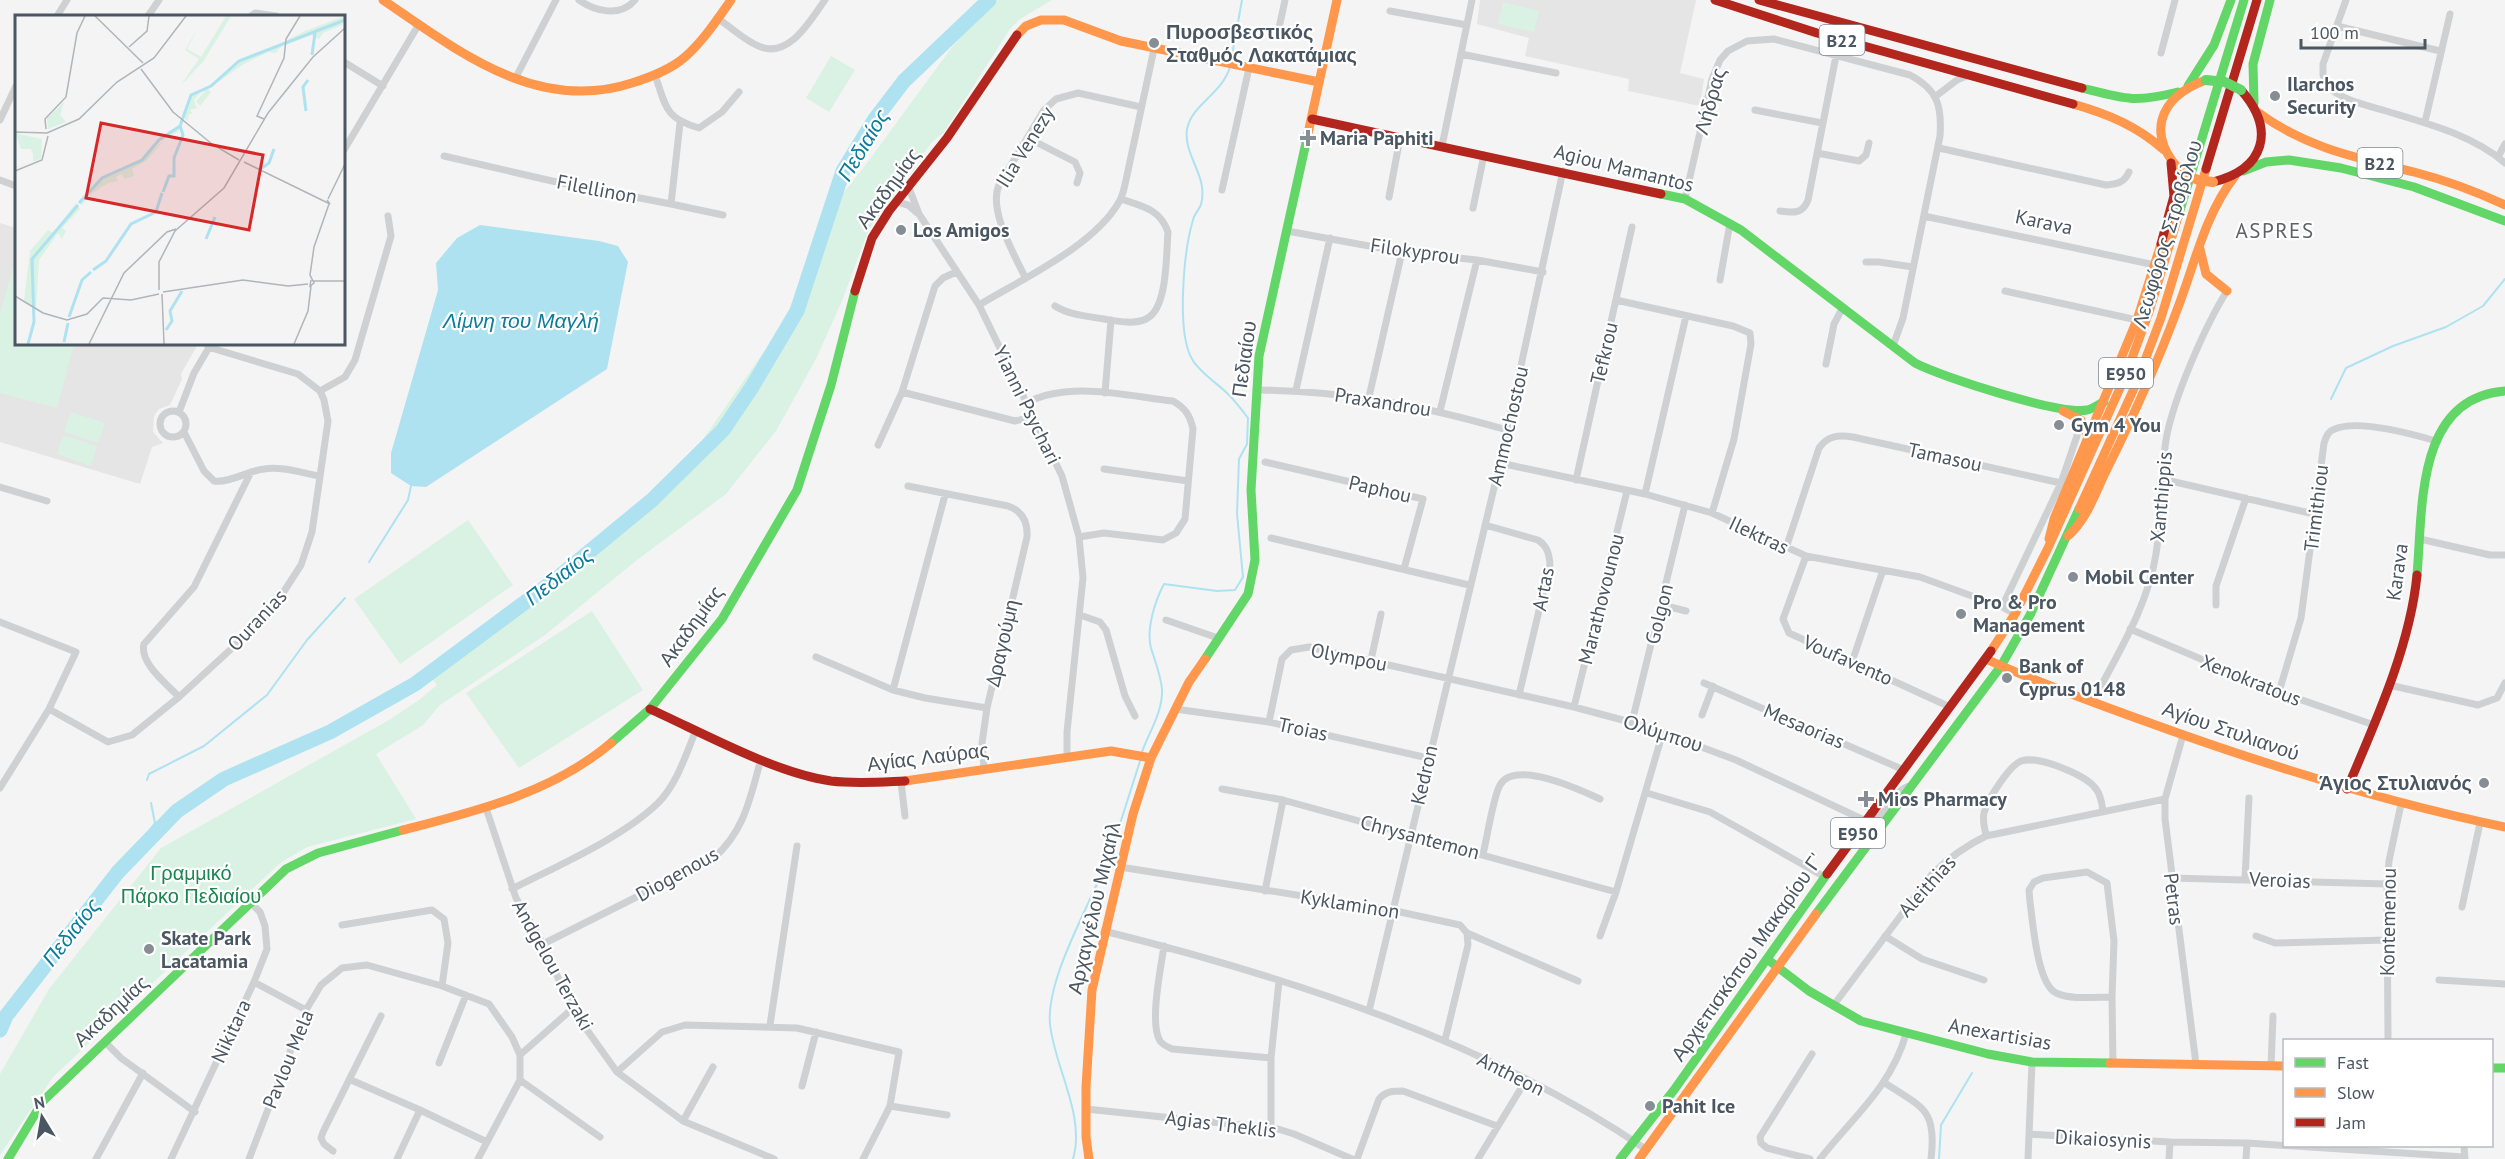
<svg xmlns="http://www.w3.org/2000/svg" width="2505" height="1159" font-family="'PT Sans',sans-serif">
  <style>
    .education { fill: #e6e5e6 }
    .green { fill: #d9f2e3 }
    .water { fill: #aee2f0 }
    .lines { fill: none; stroke-linecap: round; stroke-linejoin: round }
    .stream { stroke: #aee2f0; stroke-width: 2 }
    .river { stroke: #aee2f0; stroke-width: 15 }
    .street { stroke: #ced0d2; stroke-width: 7 }
    .fast { stroke: #63d668; stroke-width: 9 }
    .slow { stroke: #ff974d; stroke-width: 9 }
    .jam { stroke: #b3261e; stroke-width: 9 }
    .fast-bridge { stroke: #63d668; stroke-width: 10 }
    .slow-bridge { stroke: #ff974d; stroke-width: 10 }
    .poi-dot { fill: #868d94; stroke: #fff; stroke-width: 2 }
    .labels { text-anchor: middle; dominant-baseline: central; stroke-width: 4.5; stroke-linejoin: round; paint-order: stroke }
    .shield { fill: #fff; stroke: #808990; stroke-width: 1.5 }
    .shield-label { font-size: 18px; font-weight: bold; fill: #4a5661 }
    .poi-label { font-size: 20px; font-weight: bold; fill: #4a5661; stroke: #fff; text-anchor: start }
    .street-label { font-size: 20px; fill: #4a5661; stroke: #fff }
    .park-label { font-size: 20px; fill: #17864f; stroke: #fff }
    .water-label { font-size: 21px; font-style: italic; fill: #0c7c9b; stroke: #fff }
    .neighbourhood-label { font-size: 21px; letter-spacing: 1.5px; fill: #5f6368; stroke: #fff }
    .inset-river { fill: none; stroke: #aee2f0; stroke-width: 3 }
    .inset-road { fill: none; stroke: #b0b5b9; stroke-width: 1.5 }
    .view { fill: #d62828; fill-opacity: 0.15; stroke: #d62828; stroke-width: 3 }
    .inset-edge { fill: none; stroke: #4a5661; stroke-width: 3 }
  </style>
  <rect width="100%" height="100%" fill="#f4f4f4"/>
  <path class="education" d="M1480 0H1696L1680 73 1704 79 1700 106 1628 91 1629 79 1525 56 1529 38 1477 24Z
    M0 223 16 228V344H198L181 374 182 379 170 405 159 409 154 416 153 432 163 443 152 447 140 484 0 442Z"/>
  <path class="green" d="M998 0H1052L1020 19 1010 29 944 132 932 142 900 185 896 184 899 181 896 175 888 190 895 195 868 231 842 301 816 359 776 431 726 494 637 560 545 635 440 705 423 725 376 754 416 819 307 847 280 863 53 1077 0 1155V1074L49 989 161 848 389 720 419 700 437 685 432 679 583 564 656 501 697 448 804 294 841 196 867 163 952 47 990 6Z
    M1503 2 1539 11 1534 32 1498 24Z
    M831 56 855 70 829 112 806 98Z
    M13 268 16 269V344H74L57 408 0 393V313Z
    M71 412 105 423 98 443 64 432Z
    M63 435 97 446 91 466 57 454Z
    M468 520 513 585 400 664 354 599Z
    M592 611 643 690 519 768 466 693Z"/>
  <path class="water" d="M480 225 599 241 618 246 628 262 607 369 426 487 411 486 391 473V453L438 290 436 263 457 238Z"/>
  <g class="lines">
    <path class="stream" d="M1231 61 1242 0
      M2331 399 2346 368 2393 346 2446 327 2483 306 2505 279
      M369 562 408 500 411 486
      M1142 752C1149 732 1163 712 1162 689 1161 676 1155 661 1151 648 1146 629 1155 601 1164 584L1217 591 1235 590 1243 577 1237 514 1239 459 1247 444 1248 418C1242 410 1235 401 1228 394 1217 383 1199 372 1192 359 1176 331 1184 250 1193 220 1194 214 1200 209 1201 204 1209 177 1183 155 1187 129 1192 104 1222 94 1230 67
      M147 780 149 774 204 746 267 695 307 640 345 598
      M1110 855 1141 758
      M118 872 155 823 151 803
      M1073 1159C1086 1116 1054 1066 1050 1024 1046 980 1087 910 1104 868
      M1939 1159 1941 1125 1972 1073"/>
    <path class="river" d="M0 1030 6 1016 118 872 177 811 224 779 330 732 415 684 555 580 652 500 723 430 752 387 797 311 843 171 875 119 904 81 989 0"/>
    <path class="street" d="M579 0C595 11 620 18 635 0
      M2346 0 2323 64V75L2327 86C2343 101 2366 105 2386 111 2426 123 2473 135 2505 163
      M1390 11 1467 25
      M57 16 67 0
      M148 16 159 0
      M251 16 255 13 276 16
      M717 18C731 27 746 42 761 47 790 58 811 19 825 0
      M2337 26 2440 51
      M1279 28 1285 0
      M2161 53 2175 0
      M1461 54 1556 73
      M344 62 383 86
      M655 75C666 106 664 118 699 128L722 112 739 92
      M515 79 556 0
      M1936 96 1957 80 1969 75
      M1755 110 1822 123
      M0 120 16 86
      M2425 122 2450 14
      M1028 138 1075 162 1080 173 1077 183
      M1442 146 1472 0
      M1939 148 2106 185C2117 184 2124 183 2129 172
      M344 150 419 24
      M1817 153 1859 161 1866 155 1869 143
      M444 156 552 181 671 204 680 123
      M2498 157 2505 144
      M0 180 16 186
      M909 188 919 214 979 305 1062 476 1079 537 1083 578 1067 732V756
      M1222 190 1249 68
      M1389 197 1400 138
      M1685 199 1712 79 1720 60 1728 51 1747 41 1774 39 1910 75C1938 90 1942 106 1940 136L1903 318 1893 346
      M897 202 908 205 917 213
      M671 204 723 215
      M1473 208 1484 155
      M1780 211C1793 213 1803 214 1808 200L1836 56
      M1924 216 2155 265
      M1287 231 1402 252 1477 260 1543 272
      M1866 262H1879L1913 267
      M1025 277C1014 254 988 210 999 185L1044 110 1056 99 1078 93 1141 107
      M1720 280 1730 223
      M2005 291 2137 320
      M1616 300 1733 326 1750 333 1751 344 1734 439 1712 513
      M979 305C1022 279 1094 246 1119 202 1123 196 1124 188 1126 180L1154 49
      M1055 306C1069 315 1087 316 1104 319 1116 321 1134 325 1146 319 1168 309 1166 255 1168 232 1160 209 1142 206 1121 199
      M1826 364 1834 324 1843 307
      M1256 390C1347 391 1420 405 1507 430
      M1296 390 1330 238
      M320 391 345 377 355 360 391 236 388 216
      M902 392 1015 421 1032 417
      M1105 393 1111 320
      M1369 397 1402 252
      M1026 403C1070 380 1126 396 1173 401 1185 408 1190 415 1193 429L1185 519 1176 533 1163 540 1104 533 1079 537
      M160 424a13 13 0 1 1 26 0a13 13 0 1 1-26 0Z
      M1440 411 1477 260
      M179 412 194 373 211 344
      M184 432 204 471 214 481C230 483 247 471 264 469 281 466 302 473 319 476
      M878 445 902 392 935 286 943 278 956 272
      M1265 462 1423 499 1404 569
      M1500 463 1645 494 1712 513 1806 556 1920 577 2002 607 2015 614
      M1104 469 1188 481
      M2162 479 2314 514
      M1576 480 1632 227
      M908 486 1008 506C1022 511 1028 522 1027 537L987 708 982 743 984 769
      M0 487 47 501
      M1645 494 1686 316
      M1485 525 1538 540C1547 546 1549 553 1550 564L1519 695
      M1271 538 1469 585
      M2420 539 2490 555H2505
      M1786 548 1819 448C1828 435 1839 435 1853 437L2061 483
      M1806 556 1783 619 1789 633 1950 707
      M1662 605 1686 611
      M2216 605V586L2246 498
      M2002 607 2061 483 2077 436 2078 426 2074 416
      M1080 615 1100 622 1106 630 1125 696 1135 716
      M1166 620 1218 638
      M0 622 76 652 49 709 0 788
      M2130 629 2279 692 2374 725
      M816 657 893 690 925 698 987 708
      M1371 660 1381 614
      M1852 662 1883 570
      M1704 683 1904 770
      M2389 685 2478 705 2497 698 2505 683
      M893 690 945 495
      M2279 692 2301 618 2324 443C2326 437 2328 431 2335 429 2358 419 2412 434 2436 441
      M179 697C167 684 139 663 144 644L194 587 251 472
      M2093 701C2117 655 2148 606 2156 554 2162 516 2160 477 2166 440 2173 399 2205 326 2227 291
      M1574 707 1627 491
      M49 709 108 742 132 735 179 697 270 613 301 565 312 532 328 421 324 400 320 391 298 374 208 347
      M1175 709 1269 722 1428 758
      M1702 715 1713 686
      M1269 722 1282 659 1291 650 1309 647 1574 707 1645 726 1736 760 1866 821C1888 821 1891 788 1913 785
      M1632 722 1685 505
      M2183 735 2165 799V819L2196 1064
      M901 782 905 816
      M1222 789 1283 800 1616 892
      M1647 793 1710 812 1825 877
      M486 808 516 898 543 944 572 1009 617 1072 683 1121 774 1159
      M1986 836C1985 828 1982 821 1984 813 1987 800 2009 766 2021 761 2037 755 2087 775 2096 789 2101 795 2102 804 2103 811
      M1483 854C1487 839 1493 797 1500 785 1514 759 1581 790 1600 799
      M1120 867 1391 910 1460 925 1467 933 1468 945 1445 1040
      M2172 878 2387 884
      M2245 879 2249 798
      M512 889C557 866 622 838 658 803 677 784 686 754 696 730
      M1265 891 1283 800
      M2462 907 2480 823
      M342 925 432 910 444 919 448 943 442 986
      M1104 931C1288 977 1490 1042 1647 1150
      M1467 933 1578 981
      M1600 936 1616 892 1663 732
      M1885 936 1922 959 1984 980
      M2256 936 2275 943 2387 940
      M543 944 714 858C745 830 750 798 761 759
      M1164 946C1161 967 1149 1024 1160 1041 1163 1045 1168 1047 1172 1049L1271 1058
      M2439 980 2505 984
      M254 982 306 1010
      M2112 997C2096 997 2071 1000 2056 993 2037 983 2033 923 2030 902L2029 890 2034 882 2043 878 2087 872 2107 883 2114 941 2112 997 2113 1064
      M1833 1006 1932 874C1949 858 1965 846 1986 836L2165 799
      M1369 1011 1500 463 1563 171
      M770 1025 797 846
      M2388 1040 2387 884 2389 861 2401 804
      M105 1042 121 1058 195 1112
      M439 1063 466 995
      M2271 1066 2273 1016
      M617 1072 662 1032 685 1025 797 1028 899 1052 890 1106 863 1159
      M351 1080 420 1110 397 1159
      M520 1080 600 1137
      M1885 1083C1923 1108 1937 1109 1931 1159
      M802 1086 816 1032
      M890 1106 947 1115
      M1086 1109 1278 1129 1294 1134 1352 1159
      M420 1110 487 1142
      M683 1121 713 1067
      M1271 1128V1058L1279 981
      M2029 1134 2170 1142 2247 1143 2465 1157
      M2464 1146 2465 1159
      M333 1151 324 1144 321 1138 323 1132 381 1016
      M96 1159 143 1073
      M171 1159 254 982 267 949 265 926 260 912 250 902
      M249 1159 306 1010 321 985 342 968 367 965 442 986 489 1004 512 1037 520 1055
      M478 1159 520 1080V1055L572 1009
      M1357 1159 1379 1099C1386 1091 1393 1091 1403 1091L1497 1126
      M1478 1159 1526 1080
      M1810 1159 1767 1148 1761 1143 1760 1137 1812 1054
      M1820 1159C1853 1117 1891 1087 1906 1034
      M2028 1159 2032 1062
      M2169 1159 2170 1142
      M2246 1159 2247 1143"/>
    <path class="fast" d="M2188 86 2214 45 2231 0
      M2082 88C2125 99 2134 103 2178 92
      M2254 103 2253 64 2270 0
      M2243 171 2266 162 2289 160 2341 168 2414 187 2505 221
      M1661 194 1685 199 1741 230 1915 363C1942 377 2059 415 2087 410 2092 409 2099 404 2104 402
      M2178 217 2244 0
      M2417 575C2423 509 2415 398 2505 391
      M1205 659 1248 594 1255 560 1251 490 1259 356 1307 138
      M611 743 650 709 722 619 797 490 831 385 855 291
      M1816 914 2001 666 2030 615 2079 509
      M1767 959 1809 991 1861 1021 1988 1054 2032 1062 2110 1063
      M2492 1068H2505
      M8 1159 43 1101 286 869 318 853 403 830
      M1620 1159 1674 1090 1827 874"/>
    <path class="slow" d="M383 0C458 51 537 114 632 83 651 77 670 70 685 57 703 41 717 20 731 0
      M1017 35 1026 26 1041 20H1064L1121 41 1319 82
      M2073 104C2108 114 2137 126 2164 150
      M2259 113C2306 148 2358 158 2414 172 2445 180 2475 191 2505 205
      M1307 138 1337 0
      M2184 174C2145 138 2157 97 2206 80
      M2200 249 2206 274 2227 291
      M2063 411 2081 420 2088 438
      M2079 509 2136 384 2161 318 2206 169
      M2068 536C2088 518 2095 493 2107 469 2133 417 2157 364 2177 310 2195 264 2204 216 2235 176
      M2049 539 2054 519 2137 320 2161 244
      M1991 651 2015 614 2048 548 2125 377 2149 312 2178 217
      M1986 659C2036 682 2087 700 2139 719 2259 763 2380 801 2505 827
      M905 781 1111 751 1151 758
      M403 830C476 811 552 793 611 743
      M2110 1063 2284 1066
      M1089 1159 1086 1137V1087L1092 990 1133 814 1151 758 1189 682 1205 659
      M1639 1159 1816 914"/>
    <path class="jam" d="M1715 0 1817 33 2073 104
      M1759 0 2082 88
      M1312 119 1661 194
      M2206 169 2257 0
      M2213 182C2265 169 2276 130 2241 90
      M2161 244 2174 196 2171 163
      M855 291 872 238 889 211 947 138 1017 35
      M650 709C703 733 775 773 831 781 856 784 881 782 905 781
      M2347 789C2375 723 2410 647 2417 575
      M1827 874 1991 651"/>
    <path class="fast-bridge" d="M2206 80 2225 82 2241 90"/>
    <path class="slow-bridge" d="M2184 174 2198 180 2213 182"/>
  </g>
  <g class="poi-dot">
    <circle cx="1154" cy="43" r="6"/>
    <circle cx="2275" cy="96" r="6"/>
    <path d="M1305 129h6v6h6v6h-6v6h-6v-6h-6v-6h6z"/>
    <circle cx="901" cy="230" r="6"/>
    <circle cx="2059" cy="425" r="6"/>
    <circle cx="2073" cy="577" r="6"/>
    <circle cx="1961" cy="614" r="6"/>
    <circle cx="2007" cy="678" r="6"/>
    <circle cx="2484" cy="783" r="6"/>
    <path d="M1863 790h6v6h6v6h-6v6h-6v-6h-6v-6h6z"/>
    <circle cx="149" cy="949" r="6"/>
    <circle cx="1650" cy="1106" r="6"/>
  </g>
  <g class="labels">
    <g class="shield">
      <rect x="1819.5" y="25" width="45" height="30" rx="4.5"/>
      <rect x="2357.5" y="148" width="45" height="30" rx="4.5"/>
      <rect x="2099" y="358" width="54" height="30" rx="4.5"/>
      <rect x="1831" y="818" width="54" height="30" rx="4.5"/>
    </g>
    <g class="shield-label">
      <text x="1842" y="40">B22</text>
      <text x="2380" y="163">B22</text>
      <text x="2126" y="373">E950</text>
      <text x="1858" y="833">E950</text>
    </g>
    <g class="poi-label">
      <text x="1166" y="32">Πυροσβεστικός<tspan x="1166" dy="23">Σταθμός Λακατάμιας</tspan></text>
      <text x="2287" y="84">Ilarchos<tspan x="2287" dy="23">Security</tspan></text>
      <text x="1320" y="138">Maria Paphiti</text>
      <text x="913" y="230">Los Amigos</text>
      <text x="2071" y="425">Gym 4 You</text>
      <text x="2085" y="577">Mobil Center</text>
      <text x="1973" y="602">Pro &amp; Pro<tspan x="1973" dy="23">Management</tspan></text>
      <text x="2019" y="666">Bank of<tspan x="2019" dy="23">Cyprus 0148</tspan></text>
      <text x="2472" y="783" text-anchor="end">Άγιος Στυλιανός</text>
      <text x="1878" y="799">Mios Pharmacy</text>
      <text x="161" y="938">Skate Park<tspan x="161" dy="23">Lacatamia</tspan></text>
      <text x="1662" y="1106">Pahit Ice</text>
    </g>
    <g class="street-label">
      <text transform="translate(1710 101) rotate(-74)">Λήδρας</text>
      <text transform="translate(1025 147) rotate(-58)">Ilia Venezy</text>
      <text transform="translate(1624 168) rotate(14)">Agiou Mamantos</text>
      <text transform="translate(888 188) rotate(-54)">Ακαδημίας</text>
      <text transform="translate(597 189) rotate(11)">Filellinon</text>
      <text transform="translate(2044 222) rotate(12)">Karava</text>
      <text transform="translate(2167 234) rotate(-73)">Λεωφόρος Στροβόλου</text>
      <text transform="translate(1415 251) rotate(8)">Filokyprou</text>
      <text transform="translate(1604 353) rotate(-77)">Tefkrou</text>
      <text transform="translate(1244 359) rotate(-82)">Πεδιαίου</text>
      <text transform="translate(1383 402) rotate(9)">Praxandrou</text>
      <text transform="translate(1027 405) rotate(64)">Yianni Psychari</text>
      <text transform="translate(1508 426) rotate(-77)">Ammochostou</text>
      <text transform="translate(1945 457) rotate(12)">Tamasou</text>
      <text transform="translate(1380 489) rotate(13)">Paphou</text>
      <text transform="translate(2161 497) rotate(-85)">Xanthippis</text>
      <text transform="translate(2316 508) rotate(-83)">Trimithiou</text>
      <text transform="translate(1759 535) rotate(25)">Ilektras</text>
      <text transform="translate(2397 572) rotate(-82)">Karava</text>
      <text transform="translate(1543 589) rotate(-79)">Artas</text>
      <text transform="translate(1601 599) rotate(-76)">Marathovounou</text>
      <text transform="translate(1659 614) rotate(-76)">Golgon</text>
      <text transform="translate(257 620) rotate(-47)">Ouranias</text>
      <text transform="translate(691 626) rotate(-54)">Ακαδημίας</text>
      <text transform="translate(1002 643) rotate(-77)">Δραγούμη</text>
      <text transform="translate(1349 657) rotate(11)">Olympou</text>
      <text transform="translate(1848 660) rotate(24)">Voufavento</text>
      <text transform="translate(2251 680) rotate(22)">Xenokratous</text>
      <text transform="translate(1804 726) rotate(23)">Mesaorias</text>
      <text transform="translate(1303 729) rotate(12)">Troias</text>
      <text transform="translate(2231 731) rotate(19)">Αγίου Στυλιανού</text>
      <text transform="translate(1663 733) rotate(18)">Ολύμπου</text>
      <text transform="translate(928 757) rotate(-7)">Αγίας Λαύρας</text>
      <text transform="translate(1424 775) rotate(-77)">Kedron</text>
      <text transform="translate(1420 837) rotate(15)">Chrysantemon</text>
      <text transform="translate(677 874) rotate(-29)">Diogenous</text>
      <text transform="translate(2280 880) rotate(2)">Veroias</text>
      <text transform="translate(1927 886) rotate(-48)">Aleithias</text>
      <text transform="translate(2174 899) rotate(83)">Petras</text>
      <text transform="translate(1350 904) rotate(9)">Kyklaminon</text>
      <text transform="translate(1094 908) rotate(-77)">Αρχαγγέλου Μιχαήλ</text>
      <text transform="translate(2388 922) rotate(-89)">Kontemenou</text>
      <text transform="translate(1747 957) rotate(-55)">Αρχιεπισκόπου Μακαρίου Γ'</text>
      <text transform="translate(553 965) rotate(61)">Andgelou Terzaki</text>
      <text transform="translate(111 1011) rotate(-43)">Ακαδημίας</text>
      <text transform="translate(231 1031) rotate(-65)">Nikitara</text>
      <text transform="translate(2000 1034) rotate(10)">Anexartisias</text>
      <text transform="translate(288 1059) rotate(-68)">Pavlou Mela</text>
      <text transform="translate(1511 1074) rotate(27)">Antheon</text>
      <text transform="translate(1221 1124) rotate(7)">Agias Theklis</text>
      <text transform="translate(2103 1139) rotate(3)">Dikaiosynis</text>
    </g>
    <g class="park-label">
      <text x="191" y="873">Γραμμικό<tspan x="191" dy="23">Πάρκο Πεδιαίου</tspan></text>
    </g>
    <g class="water-label">
      <text transform="translate(863 145) rotate(-59)">Πεδιαίος</text>
      <text x="521" y="320">Λίμνη του Μαγλή</text>
      <text transform="translate(559 576) rotate(-38)">Πεδιαίος</text>
      <text transform="translate(71 932) rotate(-52)">Πεδιαίος</text>
    </g>
    <g class="neighbourhood-label">
      <text x="2275" y="230">ASPRES</text>
    </g>
  </g>
  <g transform="translate(15 15)">
    <rect width="330" height="330" fill="#f4f4f4"/>
    <path d="M211 1H216L188 47 165 71 184 44 170 35 183 13 172 34 186 42ZM330 1 327 10 308 18 304 24 296 20 271 30 272 25 290 16ZM269 29 260 38 253 37 229 49 193 74 196 77 185 91 181 86 191 75 185 78 179 85 182 93 175 95 178 99H174L173 106 169 103 175 80 196 70 223 45ZM49 87 45 100 51 107 33 114 32 103ZM169 107 163 117 151 123 131 146 117 154 119 161 110 164 106 159 101 162 103 166 93 168 76 179 67 190 64 188 86 165 122 149ZM0 118 27 124 26 143 23 145 1 153 0 149 2 152 18 147V140L16 134H6ZM61 188 65 194 47 213 51 216 47 224 43 218 24 245 21 293 9 286 15 236 33 215 38 218Z" fill="#d9f2e3"/>
    <path class="inset-river" d="M297 40 300 18M291 96 288 72 293 65M247 153 254 148 259 134M148 177 154 161H159V143L168 120 165 111M64 188 87 163 127 145 144 125 165 111 176 80 196 71 224 46 330 5M191 224 200 202M78 255 91 246 116 209 141 197 147 178M54 302 67 265 76 257M151 315 157 306 155 296 167 276M49 327 53 308M13 329 19 307 17 244 63 190"/>
    <path class="inset-road" d="M80 1 128 48M114 32 132 16 134 1M126 54 158 97 197 129 224 145M249 104 242 101 269 43 271 24 285 1M31 114 30 104 51 82 62 18 70 1M0 117 32 118 64 104 102 67 139 43 171 1M229 147 315 189 312 185M0 156 27 145 33 121M313 184 330 149M296 265 295 271 299 268 295 260 299 232 314 189M298 266H330M144 275V247L160 216 209 173 253 98 298 42 330 13M148 277 228 265 273 271 293 269M147 279 149 329M0 281 28 298 52 305 72 299 88 283 116 285 144 279M74 329 109 258 152 217 161 214M279 329 293 296 296 271"/>
    <path class="view" d="M86 108 248 140 234 215 71 183Z"/>
    <rect width="330" height="330" class="inset-edge"/>
  </g>
  <rect x="2283" y="1039" width="210" height="108" fill="#ffffff" stroke="#b7bbc0" stroke-width="1.5"/>
  <rect x="2295" y="1058" width="30" height="9" fill="#63d668" stroke="#b7bbc0" stroke-width="1.5"/>
  <text x="2337" y="1069" font-size="18" fill="#4a5661">Fast</text>
  <rect x="2295" y="1088" width="30" height="9" fill="#ff974d" stroke="#b7bbc0" stroke-width="1.5"/>
  <text x="2337" y="1099" font-size="18" fill="#4a5661">Slow</text>
  <rect x="2295" y="1118" width="30" height="9" fill="#b3261e" stroke="#b7bbc0" stroke-width="1.5"/>
  <text x="2337" y="1129" font-size="18" fill="#4a5661">Jam</text>
  <g transform="translate(42 1117) rotate(349)" stroke="#ffffff" stroke-width="4.5" paint-order="stroke">
  <path d="M0-4.5L10 22L0 15L-10 22Z" fill="#4a5661"/>
  <text y="-9" font-size="16" font-weight="bold" text-anchor="middle" fill="#4a5661">N</text>
  </g>
  <path d="M2301 39v9h124v-9" fill="none" stroke="#4a5661" stroke-width="3"/>
  <text x="2310" y="39" font-size="18" fill="#4a5661" stroke="#ffffff" stroke-width="4.5" paint-order="stroke">100 m</text>
</svg>
